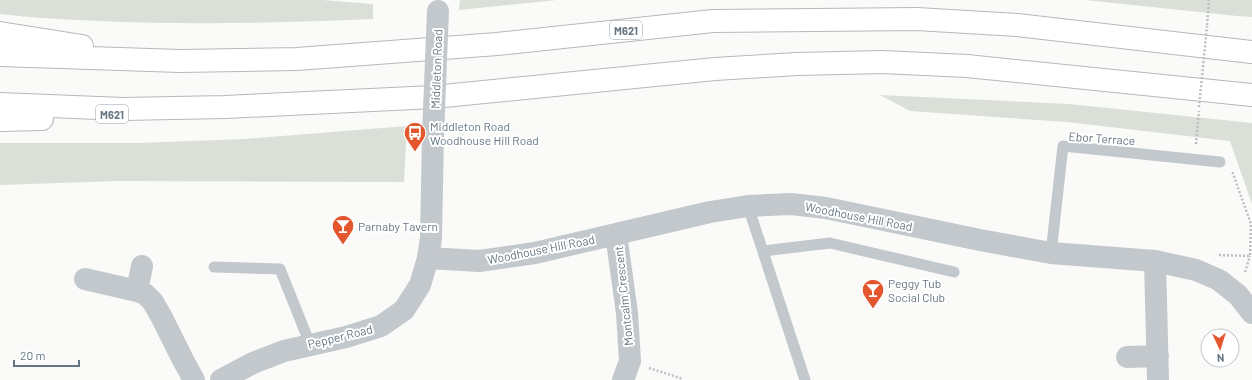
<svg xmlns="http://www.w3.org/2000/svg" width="1252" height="380" font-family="Barlow,sans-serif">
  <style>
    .green { fill: #dadfd7 }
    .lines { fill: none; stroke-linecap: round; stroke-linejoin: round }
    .motorway-casing { stroke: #b4b9bd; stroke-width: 24 }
    .path { stroke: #bbbfc2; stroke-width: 2.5; stroke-dasharray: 2 2; stroke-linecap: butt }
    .service { stroke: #c3c8cc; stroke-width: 11 }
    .minor { stroke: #c3c8cc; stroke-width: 22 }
    .tertiary { stroke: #c3c8cc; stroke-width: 22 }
    .motorway { stroke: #fff; stroke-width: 22 }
    .path-bridge { stroke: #bbbfc2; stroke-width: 2.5; stroke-dasharray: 2 2; stroke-linecap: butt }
    .tertiary-bridge { stroke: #c3c8cc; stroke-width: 22 }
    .labels { text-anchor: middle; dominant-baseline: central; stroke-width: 4; stroke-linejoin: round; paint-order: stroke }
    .shield { fill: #fff; stroke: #939fa8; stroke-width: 1 }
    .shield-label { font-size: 11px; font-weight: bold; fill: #657683 }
    .street-label { font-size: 12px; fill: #657683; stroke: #fff }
    .poi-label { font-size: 12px; fill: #657683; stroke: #fff; text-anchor: start }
  </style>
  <rect width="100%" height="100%" fill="#fafaf8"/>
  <path class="green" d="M0 0H322L373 4V19C281 23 189 25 97 21 64 19 32 18 0 14Z
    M460 0H557L459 10Z
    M1085 0H1252V17L1237 16Z
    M880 95 1069 104 1252 123V204L1230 141 1067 122 910 111Z
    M407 126 404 182 118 181 0 185V143H140L244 139Z"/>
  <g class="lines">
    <g class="motorway-casing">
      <path id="motorway" d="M0 33 82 46
        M0 55 180 61 297 59 497 44 713 21 917 19 1017 25 1252 52
        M0 104 123 109 225 107 434 97 715 69 797 64 882 62 967 66 1252 95
        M0 120 42 119"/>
    </g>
    <path class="path" d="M1207 25 1209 0
      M1196 144 1199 111
      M1219 255 1250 256 1251 224 1232 171
      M1245 272 1250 256
      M649 368 683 379"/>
    <path class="service" d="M748 206 805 380
      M763 251 830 243 954 272
      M1051 253 1063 146 1220 162
      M214 267 280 269 310 344"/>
    <path class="minor" d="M616 234 627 313 630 361 623 380
      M428 258 479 261 535 253 710 212 748 206 791 204 826 208 980 240 1051 253 1155 261 1196 270 1219 280 1238 295 1252 313
      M1155 261 1158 380
      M85 279 137 291 145 294 153 302 161 316 183 360 194 380
      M137 291 142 266
      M1127 357 1158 356"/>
    <path class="tertiary" d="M221 380 253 363 284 351 346 337 381 326 404 310 420 285 428 258 431 238 433 134"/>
    <use href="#motorway" class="motorway"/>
    <path class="path-bridge" d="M1199 107 1207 26"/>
    <path class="tertiary-bridge" d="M433 134 438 11"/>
  </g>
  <defs>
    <g id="bus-pin" transform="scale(1.15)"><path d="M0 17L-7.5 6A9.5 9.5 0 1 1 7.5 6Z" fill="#e4572e" stroke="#fff"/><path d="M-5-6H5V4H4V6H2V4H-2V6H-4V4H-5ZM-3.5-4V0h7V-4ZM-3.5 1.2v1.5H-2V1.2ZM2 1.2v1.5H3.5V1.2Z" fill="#fff"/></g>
    <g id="bar-pin" transform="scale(1.15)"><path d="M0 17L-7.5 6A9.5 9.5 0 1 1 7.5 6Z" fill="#e4572e" stroke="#fff"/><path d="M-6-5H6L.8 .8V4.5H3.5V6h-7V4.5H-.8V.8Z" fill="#fff"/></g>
  </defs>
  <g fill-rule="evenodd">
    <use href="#bus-pin" x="415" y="133"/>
    <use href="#bar-pin" x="343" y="226"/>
    <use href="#bar-pin" x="873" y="290"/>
  </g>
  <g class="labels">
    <g class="shield">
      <rect x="610" y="21" width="32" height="18" rx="3"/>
      <rect x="96" y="105" width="32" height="18" rx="3"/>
    </g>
    <g class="shield-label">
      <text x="626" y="30">M621</text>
      <text x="112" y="114">M621</text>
    </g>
    <g class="street-label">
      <text transform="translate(436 69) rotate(-88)">Middleton Road</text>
      <text transform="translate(1102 138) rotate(4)">Ebor Terrace</text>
      <text transform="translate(859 216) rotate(11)">Woodhouse Hill Road</text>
      <text transform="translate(541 249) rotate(-11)">Woodhouse Hill Road</text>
      <text transform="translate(623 296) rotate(-96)">Montcalm Crescent</text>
      <text transform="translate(340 336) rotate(-14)">Pepper Road</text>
    </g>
    <g class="poi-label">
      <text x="430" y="126">Middleton Road<tspan x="430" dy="14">Woodhouse Hill Road</tspan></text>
      <text x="358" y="226">Parnaby Tavern</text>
      <text x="888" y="283">Peggy Tub<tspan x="888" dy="14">Social Club</tspan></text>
    </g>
  </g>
  <g transform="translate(1220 348) rotate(176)"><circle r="19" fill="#ffffff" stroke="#c1c8cd"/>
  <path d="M0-3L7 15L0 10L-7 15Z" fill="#e4572e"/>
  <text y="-6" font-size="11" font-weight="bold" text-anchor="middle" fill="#657683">N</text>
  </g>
  <path d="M14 360v6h65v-6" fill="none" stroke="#657683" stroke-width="2"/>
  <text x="20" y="360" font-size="12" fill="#657683" stroke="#ffffff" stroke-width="3" paint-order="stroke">20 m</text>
</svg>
